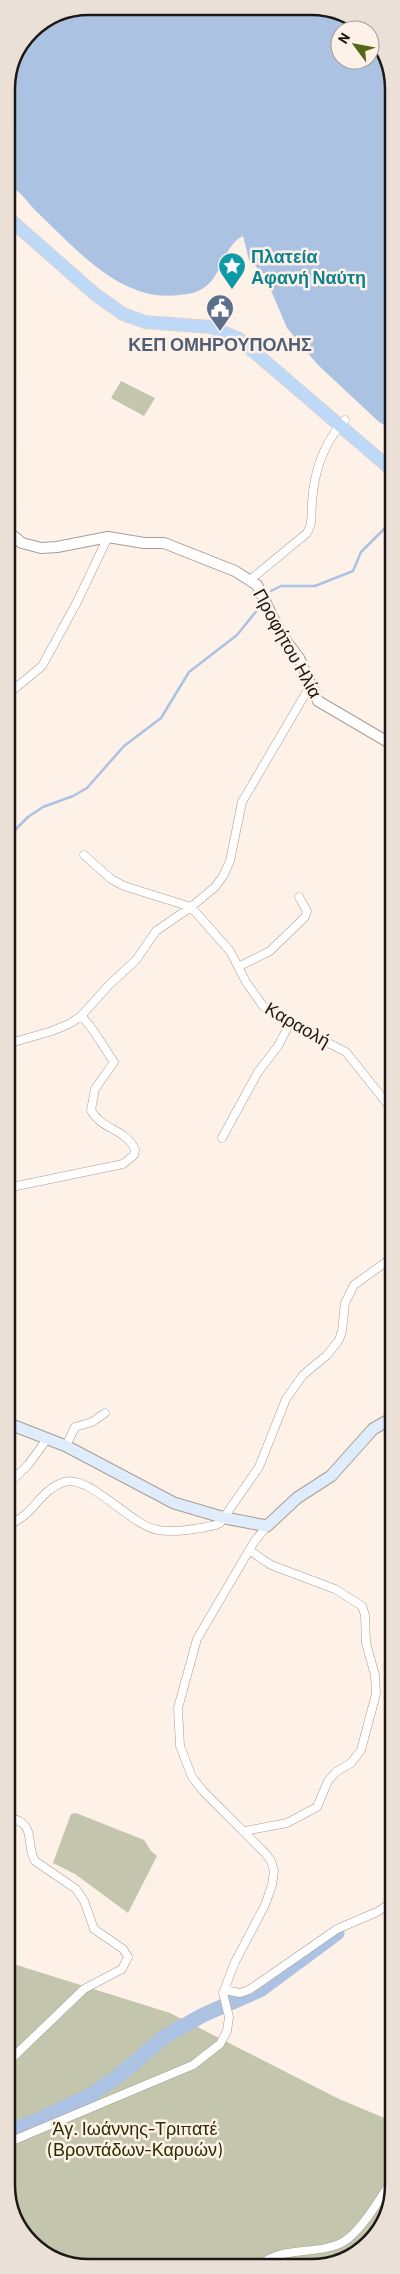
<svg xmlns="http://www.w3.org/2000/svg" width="400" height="2274" font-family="Barlow,sans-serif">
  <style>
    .green { fill: #c3c5ac }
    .water { fill: #acc2e2 }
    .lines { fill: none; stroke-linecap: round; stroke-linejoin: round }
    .stream { stroke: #acc2e2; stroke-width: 2.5 }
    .river { stroke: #acc2e2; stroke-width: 15 }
    .minor-casing { stroke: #a89d94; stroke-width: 9 }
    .tertiary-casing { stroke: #a89d94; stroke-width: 12 }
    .secondary-casing { stroke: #a89d94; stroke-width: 13 }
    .primary-casing { stroke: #d6d5d5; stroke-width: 14 }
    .minor { stroke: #fff; stroke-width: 8 }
    .tertiary { stroke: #fff; stroke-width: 10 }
    .secondary { stroke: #dfecfc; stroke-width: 11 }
    .primary { stroke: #bed9f8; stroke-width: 12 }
    .labels { text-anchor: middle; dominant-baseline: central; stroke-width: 5; stroke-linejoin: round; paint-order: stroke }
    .culture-label { font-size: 18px; font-weight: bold; fill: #0d838f; stroke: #fdf1e8; text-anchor: start }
    .service-label { font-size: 18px; font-weight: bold; fill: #4e5e75; stroke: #fdf1e8 }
    .street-label { font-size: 18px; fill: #1c1815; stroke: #fdf1e8 }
    .park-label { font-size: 18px; fill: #2b2c00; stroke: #fdf1e8 }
    .rim { fill: none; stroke: #1c1815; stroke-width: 2.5 }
  </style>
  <rect width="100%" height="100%" fill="#fdf1e8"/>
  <path class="green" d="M121 381 155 398 144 416 111 398Z
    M76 1813 144 1840 151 1851 157 1856 128 1913 75 1874 53 1863 71 1814Z
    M7 1962 170 2013 339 2099 394 2122V2185L373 2240 322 2267 73 2266 27 2240 7 2196Z"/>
  <path class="water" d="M89 6 332 9 366 30H340V60H370V32L373 34 393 78V430L379 422 317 364 287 328 264 274 249 260 243 236C222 247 222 278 202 289 196 293 187 294 180 295 121 303 76 249 37 212 27 202 20 190 6 184V84L31 30Z"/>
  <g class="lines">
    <path class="stream" d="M271 591 281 586H315L353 571 361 552 388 525 393 510
      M7 838 28 817 43 807 73 796 87 788 124 746 161 718 189 672 237 635 262 604"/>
    <path class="river" d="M7 2131 34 2122 89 2096 120 2075 164 2037 203 2015 260 1990 337 1933"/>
    <g class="minor-casing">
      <path id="minor" d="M250 580 307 533C313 523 311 514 312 502 314 472 324 442 345 420
        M7 695 42 666 77 602 108 537
        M84 855 111 879 124 886 191 907 230 951 246 982 263 1006 297 1027 346 1052 393 1111
        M238 967 270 951 305 917 307 911 299 897
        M7 1044 52 1031 69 1024 81 1016 109 985 136 960 156 931 191 907 215 887 223 876 230 861 242 802 310 686
        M222 1138 258 1072 278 1046 290 1023
        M7 1188 123 1164 134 1155 135 1150C127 1129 101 1130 91 1110L95 1089 114 1062C103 1047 95 1029 81 1016
        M66 1446 75 1427 92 1422 105 1413
        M7 1485 28 1465 47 1439
        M7 1527C13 1523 20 1519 26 1514 39 1502 46 1488 64 1482 90 1474 131 1526 158 1530 177 1533 198 1529 216 1525L220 1523 259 1467 286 1399 303 1375 327 1355 339 1340 342 1331 345 1303 354 1285 393 1257
        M7 1817C39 1824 24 1841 35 1861L76 1889 84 1901 94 1929 123 1949 128 1957 122 1969 84 1989 7 2063
        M245 1831 287 1823 317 1807 328 1781 336 1772 351 1763 361 1750 376 1694 375 1675 366 1643 365 1615 362 1606 335 1589 271 1565 249 1550
        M224 1990 240 1993 249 1990 337 1929 377 1912 394 1901
        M7 2143 193 2065 220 2044 227 2031 229 2017 223 1993 235 1962 265 1905 272 1885 274 1871 271 1861 265 1853 203 1791 192 1777 180 1746 178 1708 197 1639 254 1542 267 1526
        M258 2267C279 2245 318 2256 343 2242 362 2231 381 2196 394 2178"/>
    </g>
    <g class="tertiary-casing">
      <path id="tertiary" d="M7 531 22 543 41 548 57 547 108 537 144 543H164L235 571 257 585 281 634 299 658 318 701 393 745"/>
    </g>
    <g class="secondary-casing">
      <path id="secondary" d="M7 1423 66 1446 174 1503 225 1518 267 1526 297 1498 331 1476 373 1429 394 1417"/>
    </g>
    <g class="primary-casing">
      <path id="primary" d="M6 216 96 295 123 314 145 322 211 327 239 339 393 471"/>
    </g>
    <use href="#minor" class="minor"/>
    <use href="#tertiary" class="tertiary"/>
    <use href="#secondary" class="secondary"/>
    <use href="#primary" class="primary"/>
  </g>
  <defs>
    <g id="sight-pin" transform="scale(1.4375)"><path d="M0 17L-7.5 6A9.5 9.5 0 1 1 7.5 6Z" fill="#0f9aa8" stroke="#fdf1e8"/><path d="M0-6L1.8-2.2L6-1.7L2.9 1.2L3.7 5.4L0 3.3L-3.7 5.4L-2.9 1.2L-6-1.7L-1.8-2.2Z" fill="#fff"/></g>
    <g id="civic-pin" transform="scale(1.4375)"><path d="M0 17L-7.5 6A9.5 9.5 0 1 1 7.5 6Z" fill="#5c6f8a" stroke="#fdf1e8"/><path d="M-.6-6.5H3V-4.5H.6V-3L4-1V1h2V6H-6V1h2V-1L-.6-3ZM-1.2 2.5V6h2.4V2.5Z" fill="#fff"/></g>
  </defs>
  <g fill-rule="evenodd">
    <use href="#sight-pin" x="232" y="266"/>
    <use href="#civic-pin" x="220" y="308"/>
  </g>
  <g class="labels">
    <g class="culture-label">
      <text x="251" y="256">Πλατεία<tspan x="251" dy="21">Αφανή Ναύτη</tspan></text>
    </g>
    <g class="service-label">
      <text x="220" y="344">ΚΕΠ ΟΜΗΡΟΥΠΟΛΗΣ</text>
    </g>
    <g class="street-label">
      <text transform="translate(288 643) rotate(61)">Προφήτου Ηλία</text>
      <text transform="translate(298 1024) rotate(30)">Καραολή</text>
    </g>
    <g class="park-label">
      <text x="135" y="2128">Άγ. Ιωάννης-Τριπατέ<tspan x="135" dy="21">(Βροντάδων-Καρυών)</tspan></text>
    </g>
  </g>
  <path d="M0 0H400V2274H0ZM89 15H311A74 74 0 0 1 385 89V2185A74 74 0 0 1 311 2259H89A74 74 0 0 1 15 2185V89A74 74 0 0 1 89 15Z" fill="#ebe0d7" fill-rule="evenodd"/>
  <path class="rim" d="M89 15H311A74 74 0 0 1 385 89V2185A74 74 0 0 1 311 2259H89A74 74 0 0 1 15 2185V89A74 74 0 0 1 89 15Z"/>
  <g transform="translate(355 45) rotate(302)"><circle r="24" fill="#fdf1e8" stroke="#a39a94"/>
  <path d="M0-4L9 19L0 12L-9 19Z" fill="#546917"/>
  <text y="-8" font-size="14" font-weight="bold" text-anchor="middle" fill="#1c1815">N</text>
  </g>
</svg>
